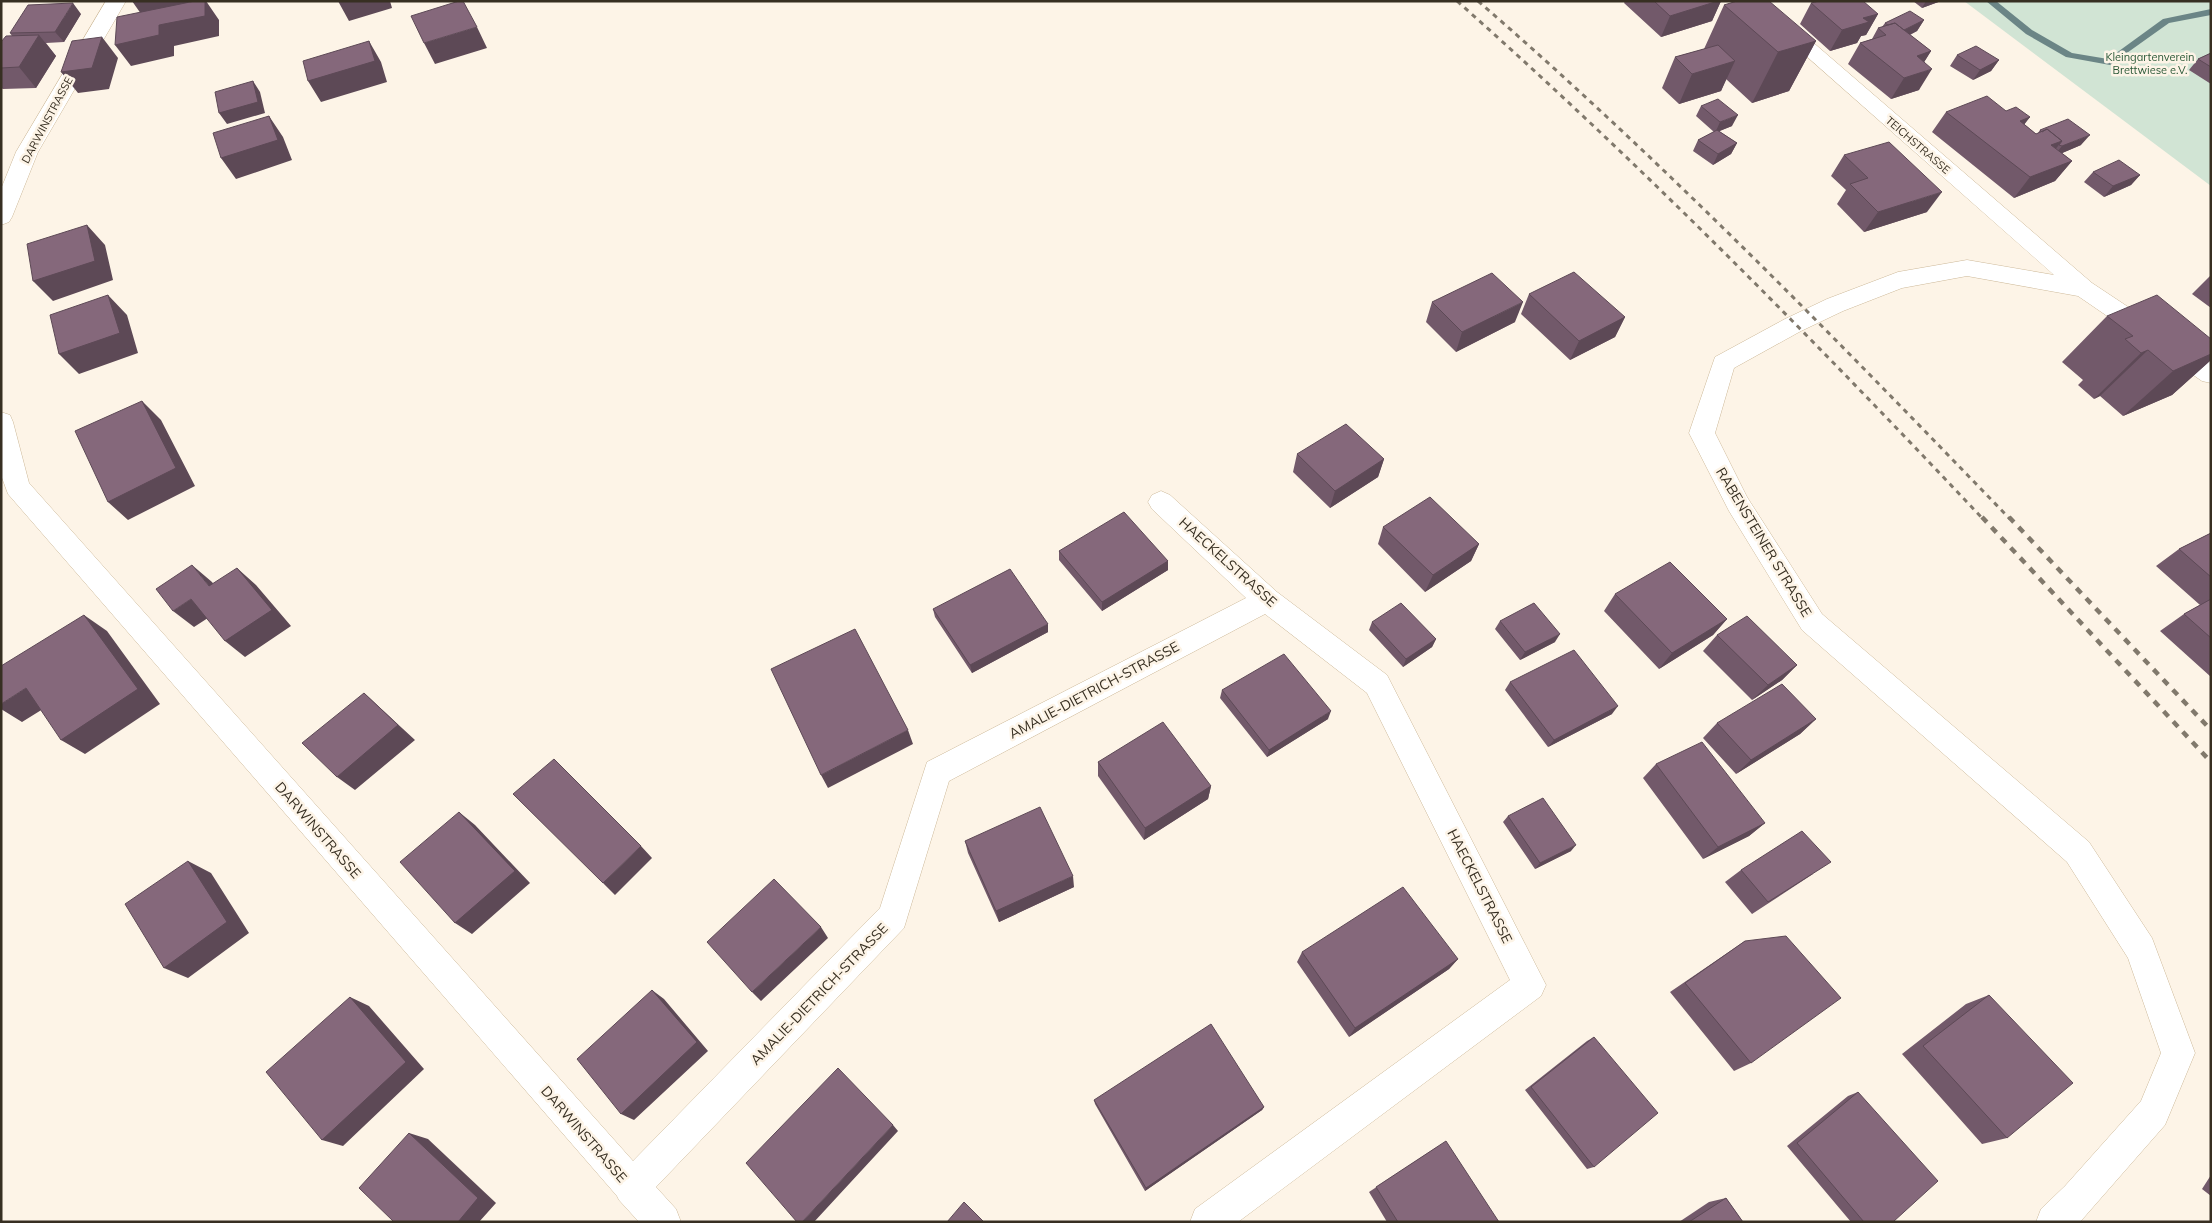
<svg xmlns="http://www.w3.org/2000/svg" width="2212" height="1223" font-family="Mulish,sans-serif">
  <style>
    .green { fill: #d1e4d4 }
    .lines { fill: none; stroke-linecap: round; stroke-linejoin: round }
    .stream { fill: #6b8586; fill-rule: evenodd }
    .street-casing { stroke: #cdb999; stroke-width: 1 }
    .street { fill: #fff; fill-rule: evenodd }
    .rail-far1 { stroke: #81796c; stroke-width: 3; stroke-dasharray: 5 5; stroke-linecap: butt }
    .rail { stroke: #81796c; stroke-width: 4.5; stroke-dasharray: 7 7; stroke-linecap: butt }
    .wall { fill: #72596a }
    .shaded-wall { fill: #5d4956 }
    .building { fill: #85687b; stroke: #5d4956 }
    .labels { text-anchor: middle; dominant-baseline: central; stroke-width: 5; stroke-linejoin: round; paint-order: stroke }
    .far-park-label { font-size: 11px; fill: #2a5837; stroke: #fdf4e7 }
    .far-street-label { font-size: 11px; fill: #372f22; stroke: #fdf4e7 }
    .street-label { font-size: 14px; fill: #372f22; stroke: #fdf4e7 }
  </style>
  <rect width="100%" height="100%" fill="#fdf4e7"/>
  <path class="green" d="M1964 1H2211V186Z"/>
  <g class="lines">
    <path class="stream" d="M1986 1H1996L2032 30 2072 53 2108 59 2163 19 2211 9V15L2169 23 2110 65 2066 57 2026 34Z"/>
    <g class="street-casing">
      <path id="street" d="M106 1H126L38 152 12 217 9 222 1 225V189L16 152Z
        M1744 1H1765L2092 283 2211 362V383L2202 381 2078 296 1967 276 1902 288 1843 311 1801 331 1734 368 1715 433 1747 497 1822 614 2089 842 2152 938 2195 1053 2165 1125 2080 1222H2036L2041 1209 2065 1186 2141 1101 2161 1053 2128 958 2067 862 1802 630 1729 511 1689 433 1715 357 1785 319 1827 299 1898 272 1967 260 2054 275Z
        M1 412 10 415 13 422 29 483 633 1161 880 908 927 762 1246 598 1152 509 1148 502 1152 495 1161 491 1170 495 1277 592 1387 675 1546 985 1541 996 1238 1222H1190L1195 1209 1510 980 1367 693 1265 614 949 781 904 928 656 1187 676 1209 681 1222H639L619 1200 617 1196 8 494 1 475Z"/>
    </g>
    <use href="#street" class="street"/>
    <path class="rail-far1" d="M1457 1C1641 164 1814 340 1983 519
      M1478 1C1665 163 1838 341 2010 519"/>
    <path class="rail" d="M1982 517 2211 762
      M2009 517 2211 730"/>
  </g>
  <path class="wall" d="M1625 1H1721L1712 21 1661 37 1624 3Z
    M1913 1H1941L1922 8Z
    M1811 3 1878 14 1866 35 1861 36 1857 43 1830 51 1800 24Z
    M1724 5 1816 41 1789 91 1752 103 1726 79 1721 91 1679 104 1662 88 1675 57 1704 49Z
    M81 14 64 42 46 43 56 56 36 88 3 89 1 88V42L12 36 10 33Z
    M1924 20 1917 31 1910 35 1931 51 1924 62 1919 90 1891 99 1848 64 1860 43 1872 39 1878 28 1882 27 1885 23Z
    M2211 53V84L2189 70 2198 59Z
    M1957 55 1999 60 1991 71 1973 80 1950 66Z
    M1701 106 1732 126 1719 131 1737 143 1731 154 1713 165 1693 151 1698 140 1714 132 1696 116Z
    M2006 111 2030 117 2024 124 2036 134 2038 133 2040 130 2081 145 2062 153 2072 161 2055 181 2014 198 1932 132 1946 112Z
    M1844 155 1927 212 1864 232 1837 204 1846 190 1831 176Z
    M2093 172 2140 175 2131 185 2104 197 2084 182Z
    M2211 275V308L2192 294Z
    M1529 294 1625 317 1615 337 1570 360 1521 314Z
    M1432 302 1515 322 1456 352 1426 322Z
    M2107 316 2211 339V360L2172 395 2123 416 2100 396 2094 399 2078 385 2083 380 2062 362Z
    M1297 454 1384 459 1378 477 1330 508 1293 472Z
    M1383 527 1479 544 1471 561 1425 592 1378 544Z
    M2211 533V677L2160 631 2184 614 2200 605 2156 566 2179 549Z
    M1059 551 1168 561V570L1102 611 1059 560Z
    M1615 594 1727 619 1713 635 1659 669 1604 611Z
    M933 609 1048 632 972 673 935 617Z
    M1500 621 1555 642 1520 660 1495 629Z
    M1372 622 1436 639 1432 647 1403 667 1369 630Z
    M1717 635 1797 665 1782 680 1752 700 1703 651Z
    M1510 682 1612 714 1548 747 1505 690Z
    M1222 690 1328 719 1267 757 1220 698Z
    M1816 719 1800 734 1736 774 1703 738 1717 723Z
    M1098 762 1211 786 1208 799 1144 840 1098 776Z
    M1656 764 1765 823 1749 836 1703 859 1643 778Z
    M1508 816 1571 851 1535 869 1503 822Z
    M965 841 1074 887 999 922 968 853Z
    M1741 870 1813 874 1752 914 1725 882Z
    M1745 941 1751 1063 1734 1071 1670 992Z
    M1302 952 1458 959 1449 969 1349 1037 1297 962Z
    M1989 995 2007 1138 1982 1144 1902 1054 1966 1004Z
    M1594 1037V1167L1587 1169 1525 1090 1587 1041Z
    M1858 1092 1893 1222H1851L1787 1146 1848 1096Z
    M1094 1100 1264 1107 1262 1110 1145 1191 1095 1104Z
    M1437 1147 1499 1222H1387L1369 1192Z
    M2211 1175V1196L2202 1189Z
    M1726 1198 1743 1222H1679L1709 1202Z"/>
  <path class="shaded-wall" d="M132 1H187L189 10 146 21Z
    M205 1H206L219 20V36L174 46V56L131 66 115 45 159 25Z
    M338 1H390L392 8 349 21Z
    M1718 1H1721L1712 21 1661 37 1670 16Z
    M1926 1H1941L1922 8Z
    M73 3 81 14 64 42 55 32Z
    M1878 14 1866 35 1861 36 1857 43 1830 51 1842 30 1863 18Z
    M1924 20 1917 31 1892 43 1899 33Z
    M477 27 487 48 435 64 424 43Z
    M39 35 56 56 36 88 19 67Z
    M102 37 118 58 109 89 78 93 61 72Z
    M369 41 381 62 387 82 321 102 308 81Z
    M1816 41 1789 91 1752 103 1778 52Z
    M1931 51 1918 72 1917 56Z
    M1999 60 1991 71 1973 80 1980 70Z
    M1735 61 1721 91 1679 104 1692 74Z
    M1932 69 1919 90 1891 99 1904 78Z
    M253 81 260 92 265 113 227 124 219 113Z
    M1738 115 1732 126 1715 133 1720 122Z
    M269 116 283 137 292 160 236 179 221 158Z
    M2030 117 2014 138 2020 121Z
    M2090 135 2081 145 2053 157 2062 146Z
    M2062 141 2046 161 2051 145Z
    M1737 143 1731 154 1713 165 1718 154Z
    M2072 161 2055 181 2014 198 2030 177Z
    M2140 175 2131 185 2104 197 2113 186Z
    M1942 192 1927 212 1864 232 1878 212Z
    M87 225 105 245 113 280 53 301 33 281Z
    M108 295 127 315 138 353 79 374 59 354Z
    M1523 302 1515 322 1456 352 1462 332Z
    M1625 317 1615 337 1570 360 1579 341Z
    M2148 350 2100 396 2094 399 2141 353Z
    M2211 354V360L2172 395 2123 416 2173 371Z
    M142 401 161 420 195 486 128 520 108 502Z
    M1384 459 1378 477 1330 508 1335 491Z
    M1479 544 1471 561 1425 592 1433 575Z
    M1168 561V570L1102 611V602Z
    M192 565 212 582 228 603 209 586Z
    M237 568 256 585 291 626 245 657 225 641Z
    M191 599 211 616 194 627 173 611Z
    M84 615 107 631 160 704 85 754 61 740Z
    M1727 619 1713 635 1659 669 1672 653Z
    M1048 624V632L972 673 970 665Z
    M1560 634 1555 642 1520 660 1525 652Z
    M1436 639 1432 647 1403 667 1406 659Z
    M1797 665 1782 680 1752 700 1768 685Z
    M26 688 51 704 22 722 1 709V704Z
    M364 693 415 740 355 790 337 777Z
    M1618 706 1612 714 1548 747 1554 740Z
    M1331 711 1328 719 1267 757 1269 750Z
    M1816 719 1800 734 1736 774 1751 760Z
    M908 730 913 744 828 788 821 775Z
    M1211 786 1208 799 1144 840 1145 828Z
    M459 812 475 825 530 883 472 934 455 923Z
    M1765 823 1749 836 1703 859 1718 847Z
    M1576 845 1571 851 1535 869 1540 863Z
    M641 846 652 858 615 895 603 883Z
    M188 861 211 873 249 933 188 978 164 968Z
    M1073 876 1074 887 999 922 996 911Z
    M821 927 828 938 761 1001 752 992Z
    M1458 959 1449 969 1349 1037 1355 1028Z
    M652 990 664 999 708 1051 634 1120 621 1114Z
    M350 997 369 1006 424 1069 343 1146 322 1140Z
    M1264 1107 1262 1110 1145 1191 1146 1188Z
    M893 1125 898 1131 814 1222H802Z
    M409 1133 428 1139 496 1203 479 1222H458Z"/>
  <path class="building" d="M195 1H205V16L159 25V35L115 45 117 17Z
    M459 1H463L477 27 424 43 411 16Z
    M1654 1H1718L1670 16Z
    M1737 1H1769L1816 41 1778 52 1724 5Z
    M1819 1H1863L1878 14 1863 18 1869 22 1842 30 1811 3Z
    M73 3 55 32 10 33 28 5Z
    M1910 11 1924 20 1904 30 1895 23 1888 25 1885 23Z
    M1895 23 1931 51 1917 56 1932 69 1904 78 1860 43 1886 35 1878 28Z
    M39 35 19 67 1 68V42L6 36Z
    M102 37 92 68 61 72 72 41Z
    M369 41 375 61 308 81 303 61Z
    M1718 45 1735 61 1692 74 1675 57Z
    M1976 46 1999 60 1980 70 1957 55Z
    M2211 53V67L2198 59Z
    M253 81 258 102 219 113 215 92Z
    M1987 96 2006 111 2016 107 2030 117 2020 121 2036 134 2047 129 2062 141 2051 145 2072 161 2030 177 1946 112Z
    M1718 99 1738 115 1720 122 1701 106Z
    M269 116 278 140 221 158 213 133Z
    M2068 119 2090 135 2062 146 2059 145 2062 141 2047 129 2042 132 2040 130Z
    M1717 130 1737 143 1718 154 1698 140Z
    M1889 142 1942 192 1878 212 1850 184 1868 178 1844 155Z
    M2119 160 2140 175 2113 186 2093 172Z
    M87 225 95 261 33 281 27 244Z
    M1574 272 1625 317 1579 341 1529 294Z
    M1492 273 1523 302 1462 332 1432 302Z
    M108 295 120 333 59 354 50 315Z
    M2157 295 2211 339V354L2173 371 2148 350 2141 353 2125 339 2133 336 2107 316Z
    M142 401 176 468 108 502 75 431Z
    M1346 424 1384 459 1335 491 1297 454Z
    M1430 497 1479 544 1433 575 1383 527Z
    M1124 512 1168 561 1102 602 1059 551Z
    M2211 533V577L2179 549Z
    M1670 562 1727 619 1672 653 1615 594Z
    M192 565 209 586 237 568 272 610 225 641 191 599 173 611 156 589Z
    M1010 569 1048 624 970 665 933 609Z
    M2211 599V638L2184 614Z
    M1401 603 1436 639 1406 659 1372 622Z
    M1534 603 1560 634 1525 652 1500 621Z
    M84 615 138 689 61 740 26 688 1 704V666Z
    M1747 616 1797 665 1768 685 1717 635Z
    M855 629 908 730 821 775 771 669Z
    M1574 650 1618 706 1554 740 1510 682Z
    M1284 654 1331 711 1269 750 1222 690Z
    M1782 684 1816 719 1751 760 1717 723Z
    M364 693 398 725 337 777 302 743Z
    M1163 722 1211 786 1145 828 1098 762Z
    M1702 742 1765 823 1718 847 1656 764Z
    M554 759 641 846 603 883 513 794Z
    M1543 798 1576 845 1540 863 1508 816Z
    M1040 807 1073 876 996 911 965 841Z
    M459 812 515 871 455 923 400 862Z
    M1802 831 1831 862 1768 902 1741 870Z
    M188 861 227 922 164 968 125 904Z
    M774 879 821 927 752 992 707 942Z
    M1403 887 1458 959 1355 1028 1302 952Z
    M1786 936 1841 998 1751 1063 1685 983 1745 941Z
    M652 990 697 1042 621 1114 577 1059Z
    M1989 995 2073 1083 2007 1138 1923 1046Z
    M350 997 406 1062 322 1140 266 1072Z
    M1211 1024 1264 1107 1146 1188 1094 1100Z
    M1594 1037 1658 1113 1594 1167 1531 1087Z
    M838 1068 893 1125 802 1222H797L746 1163Z
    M1858 1092 1938 1181 1893 1222H1864L1797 1143Z
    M409 1133 478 1198 458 1222H394L359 1188Z
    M1446 1141 1499 1222H1398L1376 1187Z
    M1726 1198 1743 1222H1689Z
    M964 1202 984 1222H947Z"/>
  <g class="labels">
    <g class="far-park-label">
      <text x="2150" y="57">Kleingartenverein<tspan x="2150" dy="13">Brettwiese e.V.</tspan></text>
    </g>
    <g class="far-street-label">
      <text transform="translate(47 120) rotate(-62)">DARWINSTRASSE</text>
      <text transform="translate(1918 145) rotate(41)">TEICHSTRASSE</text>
    </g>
    <g class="street-label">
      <text transform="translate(1764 542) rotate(59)">RABENSTEINER STRASSE</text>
      <text transform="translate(1228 562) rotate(42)">HAECKELSTRASSE</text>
      <text transform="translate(1094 690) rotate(-28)">AMALIE-DIETRICH-STRASSE</text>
      <text transform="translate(318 830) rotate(49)">DARWINSTRASSE</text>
      <text transform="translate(1480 886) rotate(63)">HAECKELSTRASSE</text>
      <text transform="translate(819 994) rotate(-46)">AMALIE-DIETRICH-STRASSE</text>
      <text transform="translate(584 1134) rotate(49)">DARWINSTRASSE</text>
    </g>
  </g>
  <rect width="2212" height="1223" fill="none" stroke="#372f22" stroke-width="5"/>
</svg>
